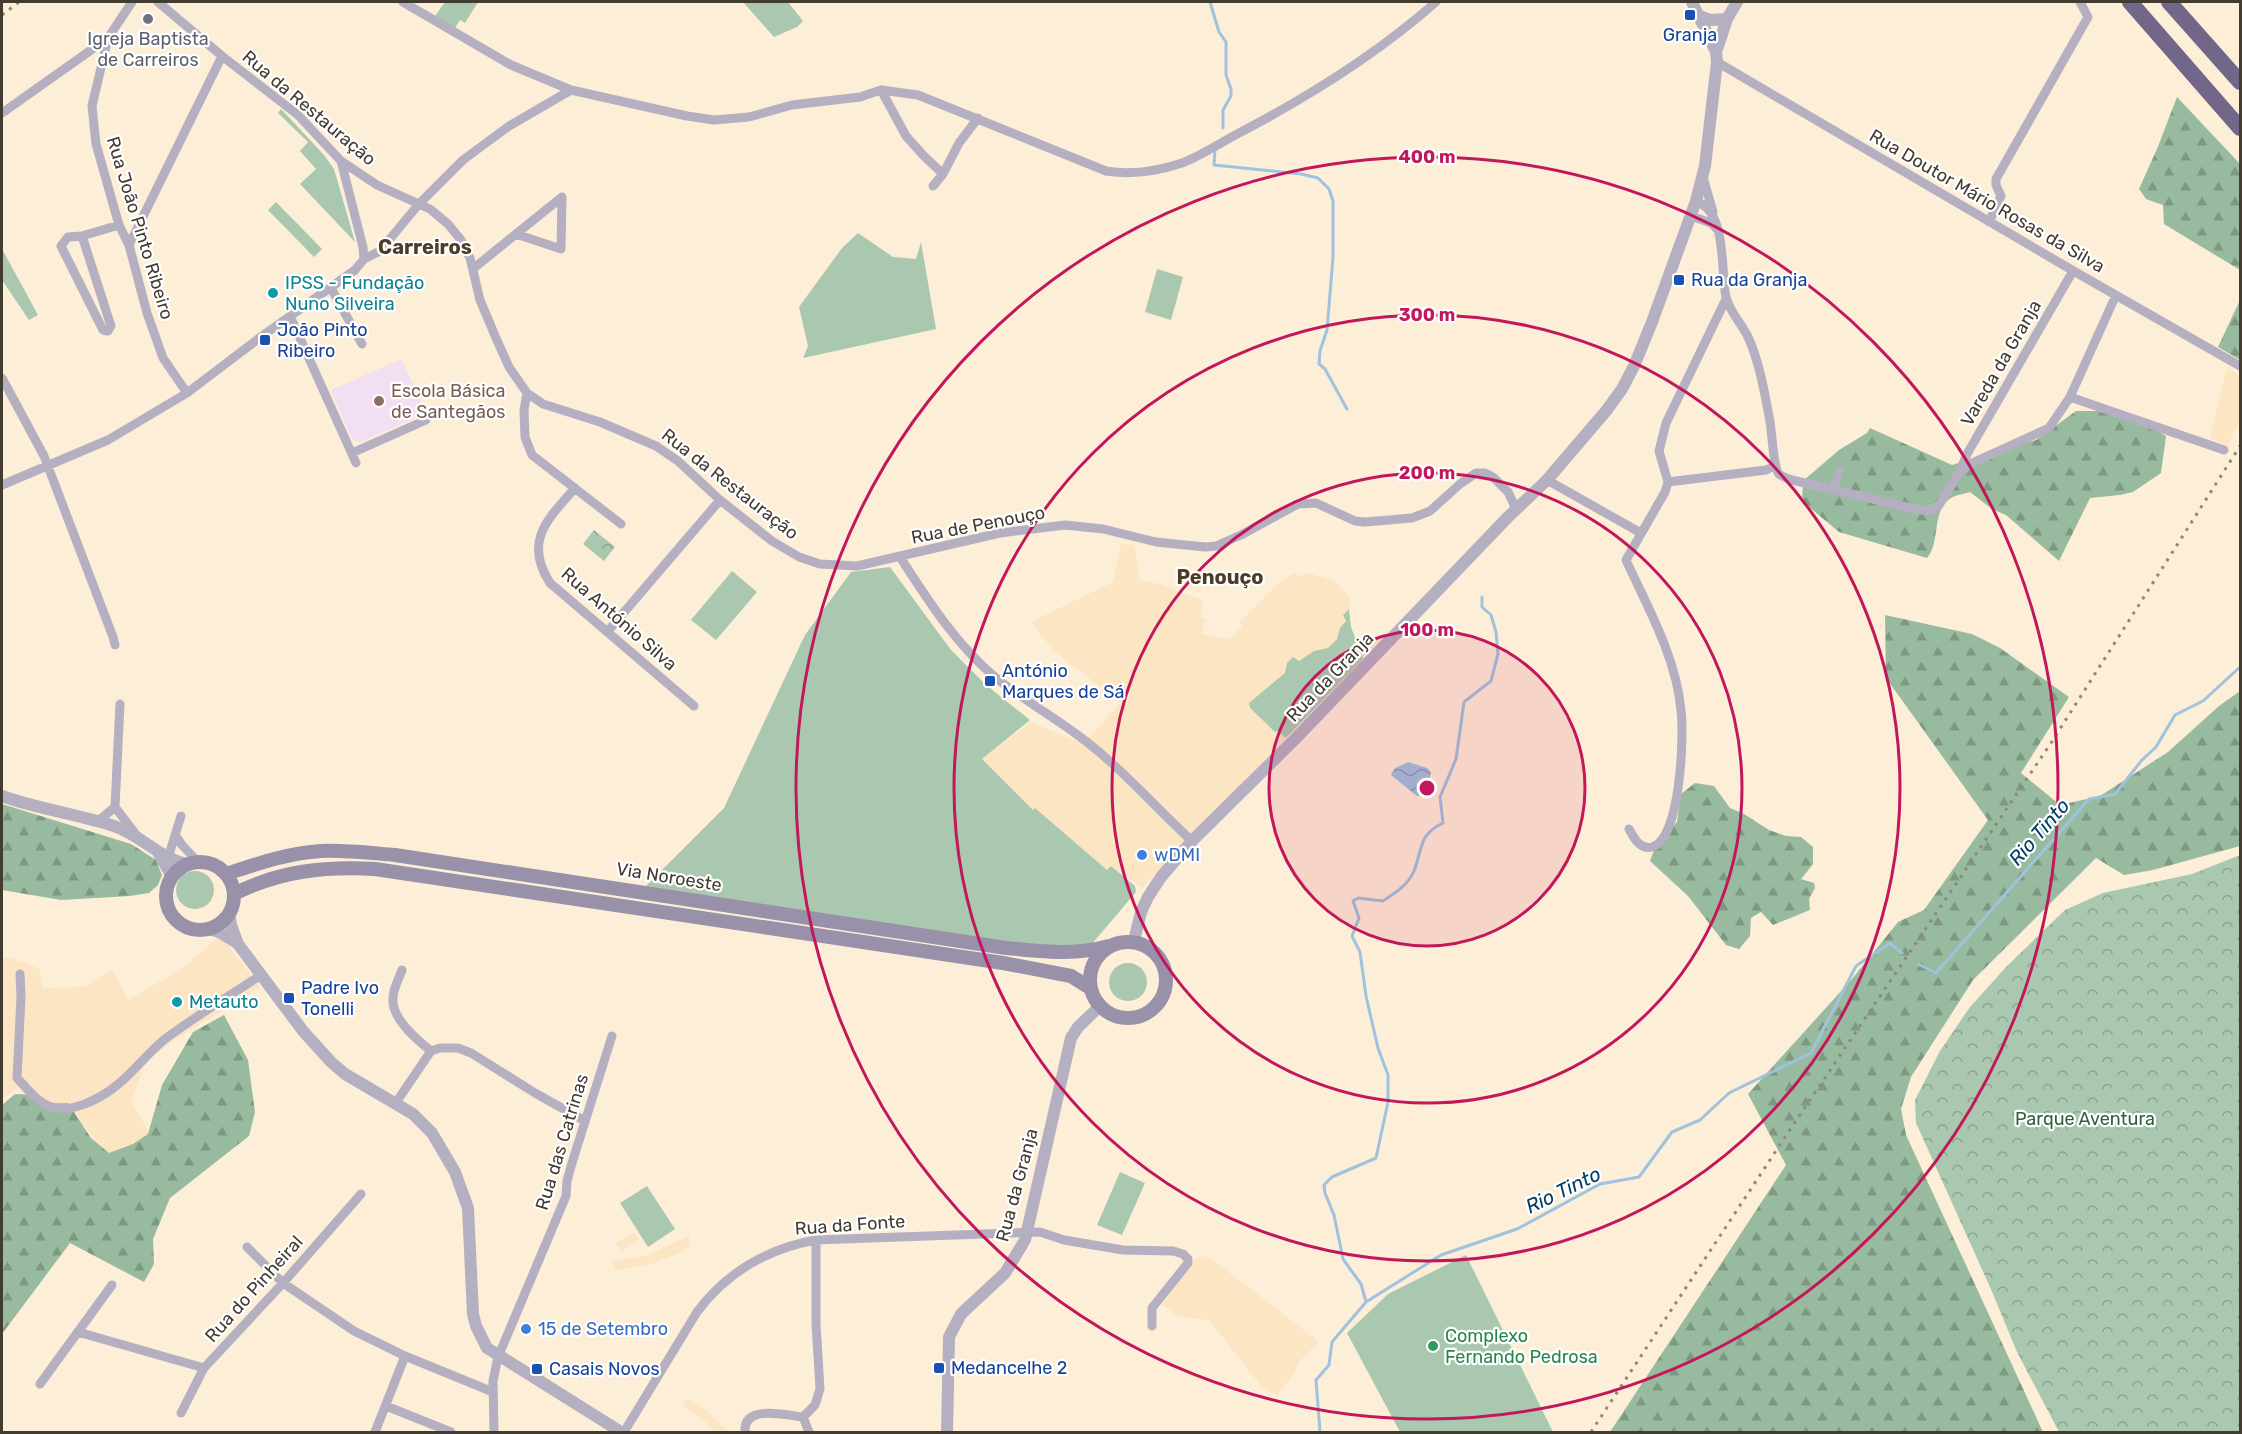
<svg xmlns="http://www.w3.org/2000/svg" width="2242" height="1434" font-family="Rubik,sans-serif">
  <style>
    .built { fill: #fbe5c2 }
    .education { fill: #f2e0f2 }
    .green { fill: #a9c8af }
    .forest { fill: url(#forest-firs) }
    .park { fill: url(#park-crowns) }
    .water { fill: url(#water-waves) }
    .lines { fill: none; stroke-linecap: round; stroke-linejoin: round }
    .stream { stroke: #9fc2df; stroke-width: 3 }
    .minor { stroke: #b5b0c1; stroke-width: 9 }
    .tertiary { stroke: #b5b0c1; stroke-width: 12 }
    .secondary { stroke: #9990a9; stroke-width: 14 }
    .motorway { stroke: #726689; stroke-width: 16 }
    .rail { stroke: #928778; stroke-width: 3; stroke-dasharray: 3 6; stroke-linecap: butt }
    .ring { fill: none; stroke: #c2185b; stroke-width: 3 }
    .transit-dot { fill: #1a4fb4; stroke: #fff; stroke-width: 2 }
    .worship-dot { fill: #6b7280; stroke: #fff; stroke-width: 2 }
    .culture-dot { fill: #0f9aa8; stroke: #fff; stroke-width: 2 }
    .education-dot { fill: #8d6e63; stroke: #fff; stroke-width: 2 }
    .shop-dot { fill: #3f7fe0; stroke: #fff; stroke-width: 2 }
    .leisure-dot { fill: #2e9e5b; stroke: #fff; stroke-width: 2 }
    .labels { text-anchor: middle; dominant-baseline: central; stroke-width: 4.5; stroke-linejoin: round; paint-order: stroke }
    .transit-label { font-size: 18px; fill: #164399; stroke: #fff; text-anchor: start }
    .worship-label { font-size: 18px; fill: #5b616d; stroke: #fff }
    .street-label { font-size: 18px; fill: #423b30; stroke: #fff }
    .culture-label { font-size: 18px; fill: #0d838f; stroke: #fff; text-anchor: start }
    .education-label { font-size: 18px; fill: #785e54; stroke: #fff; text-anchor: start }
    .shop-label { font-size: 18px; fill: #366cbe; stroke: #fff; text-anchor: start }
    .park-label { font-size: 18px; fill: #2b613a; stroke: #fff }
    .leisure-label { font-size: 18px; fill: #27864d; stroke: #fff; text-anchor: start }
    .neighbourhood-label { font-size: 20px; font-weight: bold; fill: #4c3d26; stroke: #fff }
    .water-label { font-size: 20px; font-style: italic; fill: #003f64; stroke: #fff }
    .centre { fill: #c2185b; stroke: #fff; stroke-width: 3 }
    .ring-label { font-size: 18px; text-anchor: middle; font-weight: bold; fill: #c2185b; stroke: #fff; stroke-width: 4.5; stroke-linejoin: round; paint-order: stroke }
  </style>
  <defs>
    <pattern id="forest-firs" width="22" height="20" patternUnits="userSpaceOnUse" patternTransform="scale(1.5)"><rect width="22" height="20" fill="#98bb9f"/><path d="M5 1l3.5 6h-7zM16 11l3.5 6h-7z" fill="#7e9982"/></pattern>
    <pattern id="park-crowns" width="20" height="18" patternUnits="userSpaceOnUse" patternTransform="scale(1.5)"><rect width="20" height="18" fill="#a9c8af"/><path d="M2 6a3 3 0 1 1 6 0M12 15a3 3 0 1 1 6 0" fill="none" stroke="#8ba48f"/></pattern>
    <pattern id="water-waves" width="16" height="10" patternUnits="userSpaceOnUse" patternTransform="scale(1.5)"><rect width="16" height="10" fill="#9fc2df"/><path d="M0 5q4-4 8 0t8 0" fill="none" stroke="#839fb5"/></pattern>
  </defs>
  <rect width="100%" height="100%" fill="#fdeed8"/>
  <path class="built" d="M2227 368 2240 377V420L2227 446 2210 438Z
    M1121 544 1135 545 1139 580 1159 584 1204 601 1200 617 1206 620 1201 634 1229 639 1243 626 1239 623 1278 584 1293 573 1300 576 1309 573 1336 582 1350 599 1349 609 1343 615 1347 621 1340 628 1337 639 1328 648 1314 651 1299 661 1293 657 1285 673 1280 677 1277 731 1286 738 1195 831 1142 888 1111 866 1108 871 1035 808 1033 810 982 759 1031 722 1078 742 1091 735 1121 703 1053 650 1031 622 1113 582Z
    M220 935 260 987 176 1039 145 1062 131 1102 151 1135 112 1162 75 1114 34 1103 17 1088 2 1099V959L8 958 24 962 39 969 43 988 84 987 113 970 128 1000 183 968Z
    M634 1232 639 1239 621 1251 616 1243Z
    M689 1236 690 1245 676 1254 649 1265 615 1270 613 1261 648 1255Z
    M1208 1256 1319 1342 1298 1363 1296 1370 1277 1396 1262 1387 1209 1320 1177 1316 1162 1304 1197 1258Z
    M687 1398 705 1409 729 1432H716L700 1417 682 1406Z"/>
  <path class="education" d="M401 359 427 413 360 442 355 441 351 436 331 390Z"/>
  <path class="green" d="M445 2H478L465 23 460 20 455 28 435 16Z
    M743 2H788L803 21 797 27 774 37Z
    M281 109 324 155 334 169 355 242 300 184 316 169 300 151 308 142 278 113Z
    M276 202 322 249 314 257 268 210Z
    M858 233 893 257 916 259 921 242 936 329 803 358 808 346 799 307 842 248Z
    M2 249 38 315 29 320 2 280Z
    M1157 269 1183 277 1171 320 1145 312Z
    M890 567 951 650 985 684 1030 720 982 759 1033 810 1035 808 1107 870 1111 866 1135 886 1136 892 1091 945 1068 948 1022 944 645 887 724 808 805 635 851 572Z
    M732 571 757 592 716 640 691 620Z
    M1349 609 1351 627 1363 659 1286 738 1277 731 1275 732 1250 708 1249 703 1285 673 1287 663 1293 657 1299 661 1314 651 1328 648 1337 639 1340 628 1346 621 1343 615Z
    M176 890a19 19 0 1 1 38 0a19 19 0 1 1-38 0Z
    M1109 982a19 19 0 1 1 38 0a19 19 0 1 1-38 0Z
    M1120 1172 1145 1183 1122 1235 1097 1225Z
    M647 1186 675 1229 648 1247 620 1203Z
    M1466 1255 1553 1432H1400L1347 1333 1388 1294Z"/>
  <path class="forest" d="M2177 97 2240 164V270L2164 224 2163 205 2146 199 2139 189 2157 149Z
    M2240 300V360L2218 347Z
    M2076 411H2098L2135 419 2166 436 2161 473 2133 492 2120 495 2090 498 2059 561 2006 515 1992 509 1970 492C1964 494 1956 495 1951 498 1931 510 1941 542 1927 558L1839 532 1802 501 1803 481 1839 450 1867 433 1870 428 1952 465 2036 440Z
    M1885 615 1972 634 2000 648 2069 697 2021 773 2060 805 2100 796 2168 752 2219 706 2240 691V846L2153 870 2124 875 2096 858 1973 980 1911 1077 1901 1109 1906 1135 2043 1432H1610L1786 1165 1748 1094 1852 979 1898 922 1924 910 1988 820 1886 678Z
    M1695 783 1714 786 1730 808 1744 814 1769 830 1786 836 1801 837 1813 847V864L1801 879 1814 883 1815 888 1809 899 1810 910 1773 925 1761 912 1751 918 1750 936 1739 949 1726 945 1688 896 1650 861 1657 842 1677 822 1681 794Z
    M2 804 131 844 156 860 162 875 158 885 149 893 130 896 61 900 2 890Z
    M224 1015 248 1060 255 1112 249 1136 170 1198 153 1239 154 1264 144 1282 70 1243 2 1334V1105L15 1094 38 1095 50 1104 68 1103 91 1138 109 1153 133 1144 148 1134 162 1085 193 1032Z"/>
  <path class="park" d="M594 530 615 547 604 561 583 544Z
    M2240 855V1432H2059L2017 1352 1990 1287 1916 1123 1915 1100 1940 1051 1970 1007 2007 966 2065 910 2103 893 2192 874Z"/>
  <path class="water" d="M1408 762 1427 768 1431 772 1427 792 1423 796H1417L1391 775 1395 768Z"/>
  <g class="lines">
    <path class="stream" d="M1210 2 1219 32 1226 42V75L1231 89V96L1223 110V128
      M1215 149 1214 165 1301 174 1318 178 1329 189 1333 201V257L1327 330 1320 351 1319 364 1325 369 1347 409
      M1918 964 1936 973 2089 799 2115 794 2142 760 2156 747 2175 715 2203 701 2240 667
      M1366 1302 1361 1284 1343 1259 1334 1215 1325 1193 1324 1185 1332 1177 1376 1158 1388 1102V1075L1378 1048 1366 996 1360 952 1352 936 1359 918 1353 901 1358 898 1383 901C1395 893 1408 885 1414 871 1423 848 1418 835 1443 823L1440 797 1456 759 1464 702 1491 681 1498 654 1496 632 1491 615 1482 607V597
      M1320 1432 1316 1380 1329 1365 1332 1342 1366 1302 1441 1255 1517 1229 1600 1184 1639 1177 1672 1132 1700 1120 1729 1093 1811 1053 1856 966 1890 943 1902 953"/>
    <path class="minor" d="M132 2 108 38 92 106 96 144 119 225 129 245 147 313 163 358 187 393
      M158 2 222 56 298 115 341 161 377 185 430 209 448 224 461 240 470 258 480 300 496 338 509 367 527 393 543 404 600 422 656 446 678 461 720 500 772 541 799 557 820 564 857 566 1000 533 1065 525 1103 529 1156 542 1205 547 1216 546 1241 535 1298 504 1316 503 1355 521 1365 522 1412 518 1430 511 1460 484 1476 473H1485L1493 477 1508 492 1516 509
      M403 2 511 65 571 90 687 116 714 120 749 117 792 105 860 97 881 90 918 95 1106 171C1130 175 1158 171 1182 163 1201 156 1220 143 1239 133 1310 96 1376 55 1436 2
      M1717 62 2077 273 2240 366
      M881 90 906 136 923 155 943 174 959 143 978 118
      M2 113 108 38
      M1703 177 1713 212
      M933 186 943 174
      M1696 201C1728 213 1720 269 1726 297 1729 311 1742 324 1748 337 1759 361 1764 390 1769 416 1772 428 1773 468 1779 474 1783 477 1787 478 1792 480L1919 510H1932L1939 505 1959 473 1972 463 2049 428 2070 397 2116 295
      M1691 216 1711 223 1718 230
      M1989 222 2001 196 1996 185V179L2088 17 2080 2
      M82 236 111 326 108 331 103 330 61 246 68 237 82 236 119 225
      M129 245 222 56
      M364 259 380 251 418 205 463 160 509 126 571 90
      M474 268 516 234 561 249 562 197 516 234
      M331 288 362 344
      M290 316 356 463
      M2 378 44 456 113 637 115 645
      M527 393 524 410 525 437 532 455 621 524
      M2070 397 2224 450
      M352 453 426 420
      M1959 473 1967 454 2073 271
      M1547 480 1641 533
      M1668 482 1659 451 1666 423 1726 299
      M1668 482 1766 470 1775 466
      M2 485 108 440 187 393 258 339 355 270 364 259 363 247 341 161
      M575 488C548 519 523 541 550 583L694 706
      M1833 488 1839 472
      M900 557C928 600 956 645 996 678 1027 703 1062 721 1093 747 1127 774 1159 811 1192 841
      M608 631 720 500
      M115 807 120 704
      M97 822 115 807 137 836
      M1629 829C1634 838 1640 850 1652 847 1681 839 1684 735 1681 710 1676 657 1648 608 1626 560L1665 492 1668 482
      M176 836 182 845 199 863
      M168 858 181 816
      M402 970C399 979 393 988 393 998 391 1018 416 1039 431 1051
      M20 974 21 997 17 1078C27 1088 37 1103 52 1107 71 1113 97 1100 112 1089 132 1075 146 1054 165 1039 196 1016 229 996 261 975
      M395 1104 431 1051 440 1048H458L471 1053 535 1093 585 1121
      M247 1247 283 1283 354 1331 405 1356 493 1392
      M78 1332 204 1368
      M40 1384 112 1285
      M386 1406 451 1432
      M181 1413 204 1368 283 1283 361 1194
      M803 1417 809 1432
      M375 1432 405 1356
      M494 1432 493 1381 498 1357 566 1196 567 1181 572 1163 612 1036
      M624 1432 697 1312C726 1273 768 1248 816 1240L1040 1232 1064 1240 1123 1250 1173 1251 1183 1254 1188 1259V1263L1152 1308V1326
      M745 1432C743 1404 786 1415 803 1417L815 1405 820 1389 816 1324V1240"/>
    <path class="tertiary" d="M1699 16 1710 20 1727 19
      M1716 52 1727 19 1737 2
      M2 796C38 809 77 814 114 826 141 835 159 858 187 864
      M159 854 170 873V882
      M229 913 231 925 238 944 303 1031 331 1062 345 1074 413 1114 432 1133 455 1172 468 1208 473 1314 476 1326 487 1348 621 1432
      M209 929 219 932 237 943
      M1134 941 1141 912 1148 897 1161 877 1192 841 1296 738 1508 517 1547 480 1606 411 1622 389 1634 366 1652 322 1696 201 1705 166 1717 62 1716 52 1692 2
      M947 1432 949 1337 961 1314 1005 1273 1025 1240 1071 1038 1078 1027 1100 1006"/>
    <path class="secondary" d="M166 896a34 34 0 1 1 68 0a34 34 0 1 1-68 0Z
      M226 874C257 864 288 853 321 851 346 850 370 853 395 855L1006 948C1041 951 1074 956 1109 946
      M234 894C279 871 325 866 375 869L1003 963 1071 976 1090 988
      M1090 980a38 38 0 1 1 76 0a38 38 0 1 1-76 0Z"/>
    <path class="motorway" d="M2130 2 2240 128
      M2169 2 2240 82"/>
    <path class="rail" d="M2 15 19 2
      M1591 1432 1789 1131 2051 743 2240 446"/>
  </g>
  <circle cx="1427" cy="788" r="158" fill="#c2185b" fill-opacity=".12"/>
  <g class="ring">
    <circle cx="1427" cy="788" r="158"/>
    <circle cx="1427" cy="788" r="315"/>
    <circle cx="1427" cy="788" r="473"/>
    <circle cx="1427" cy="788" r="631"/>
  </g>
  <g class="transit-dot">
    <rect x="1684" y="9" width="12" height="12" rx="3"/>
    <rect x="1673" y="274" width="12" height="12" rx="3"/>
    <rect x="259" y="334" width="12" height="12" rx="3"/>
    <rect x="984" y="675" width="12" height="12" rx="3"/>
    <rect x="283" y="992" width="12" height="12" rx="3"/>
    <rect x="933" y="1362" width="12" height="12" rx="3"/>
    <rect x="531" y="1363" width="12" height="12" rx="3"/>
  </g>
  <circle class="worship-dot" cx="148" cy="19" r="6"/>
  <g class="culture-dot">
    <circle cx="273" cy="293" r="6"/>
    <circle cx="177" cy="1002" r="6"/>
  </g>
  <circle class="education-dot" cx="379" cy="401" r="6"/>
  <g class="shop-dot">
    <circle cx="1142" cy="855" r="6"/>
    <circle cx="526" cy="1329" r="6"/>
  </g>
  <circle class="leisure-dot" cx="1433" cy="1346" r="6"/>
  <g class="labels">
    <g class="transit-label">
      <text x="1690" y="35" text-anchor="middle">Granja</text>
      <text x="1691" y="280">Rua da Granja</text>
      <text x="277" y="330">João Pinto<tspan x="277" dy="21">Ribeiro</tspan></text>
      <text x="1002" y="671">António<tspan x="1002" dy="21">Marques de Sá</tspan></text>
      <text x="301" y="988">Padre Ivo<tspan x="301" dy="21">Tonelli</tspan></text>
      <text x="951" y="1368">Medancelhe 2</text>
      <text x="549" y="1369">Casais Novos</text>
    </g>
    <g class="worship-label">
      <text x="148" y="39">Igreja Baptista<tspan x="148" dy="21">de Carreiros</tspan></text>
    </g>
    <g class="street-label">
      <text transform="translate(309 108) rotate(40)">Rua da Restauração</text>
      <text transform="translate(1987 201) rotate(30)">Rua Doutor Mário Rosas da Silva</text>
      <text transform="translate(140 228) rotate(73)">Rua João Pinto Ribeiro</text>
      <text transform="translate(2001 363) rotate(-60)">Vareda da Granja</text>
      <text transform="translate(730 484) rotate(38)">Rua da Restauração</text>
      <text transform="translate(978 525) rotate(-11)">Rua de Penouço</text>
      <text transform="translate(619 619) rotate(41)">Rua António Silva</text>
      <text transform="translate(1330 677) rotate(-46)">Rua da Granja</text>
      <text transform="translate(669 877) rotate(9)">Via Noroeste</text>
      <text transform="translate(562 1142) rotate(-73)">Rua das Catrinas</text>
      <text transform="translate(1017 1185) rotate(-75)">Rua da Granja</text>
      <text transform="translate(850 1225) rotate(-4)">Rua da Fonte</text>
      <text transform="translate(254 1289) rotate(-48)">Rua do Pinheiral</text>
    </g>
    <g class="culture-label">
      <text x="285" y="283">IPSS - Fundação<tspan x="285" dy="21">Nuno Silveira</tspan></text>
      <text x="189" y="1002">Metauto</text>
    </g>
    <g class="education-label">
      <text x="391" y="391">Escola Básica<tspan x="391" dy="21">de Santegãos</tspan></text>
    </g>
    <g class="shop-label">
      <text x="1154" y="855">wDMI</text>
      <text x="538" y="1329">15 de Setembro</text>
    </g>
    <g class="park-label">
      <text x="2085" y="1119">Parque Aventura</text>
    </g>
    <g class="leisure-label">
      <text x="1445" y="1336">Complexo<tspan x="1445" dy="21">Fernando Pedrosa</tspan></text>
    </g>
    <g class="neighbourhood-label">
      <text x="425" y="247">Carreiros</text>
      <text x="1220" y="577">Penouço</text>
    </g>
    <g class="water-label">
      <text transform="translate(2039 832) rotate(-49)">Rio Tinto</text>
      <text transform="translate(1563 1190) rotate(-26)">Rio Tinto</text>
    </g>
  </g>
  <circle cx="1427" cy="788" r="9" class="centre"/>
  <g class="ring-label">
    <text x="1427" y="163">400 m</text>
    <text x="1427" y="321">300 m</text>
    <text x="1427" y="479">200 m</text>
    <text x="1427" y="636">100 m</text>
  </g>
  <rect width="2242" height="1434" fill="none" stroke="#423b30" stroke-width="6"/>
</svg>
